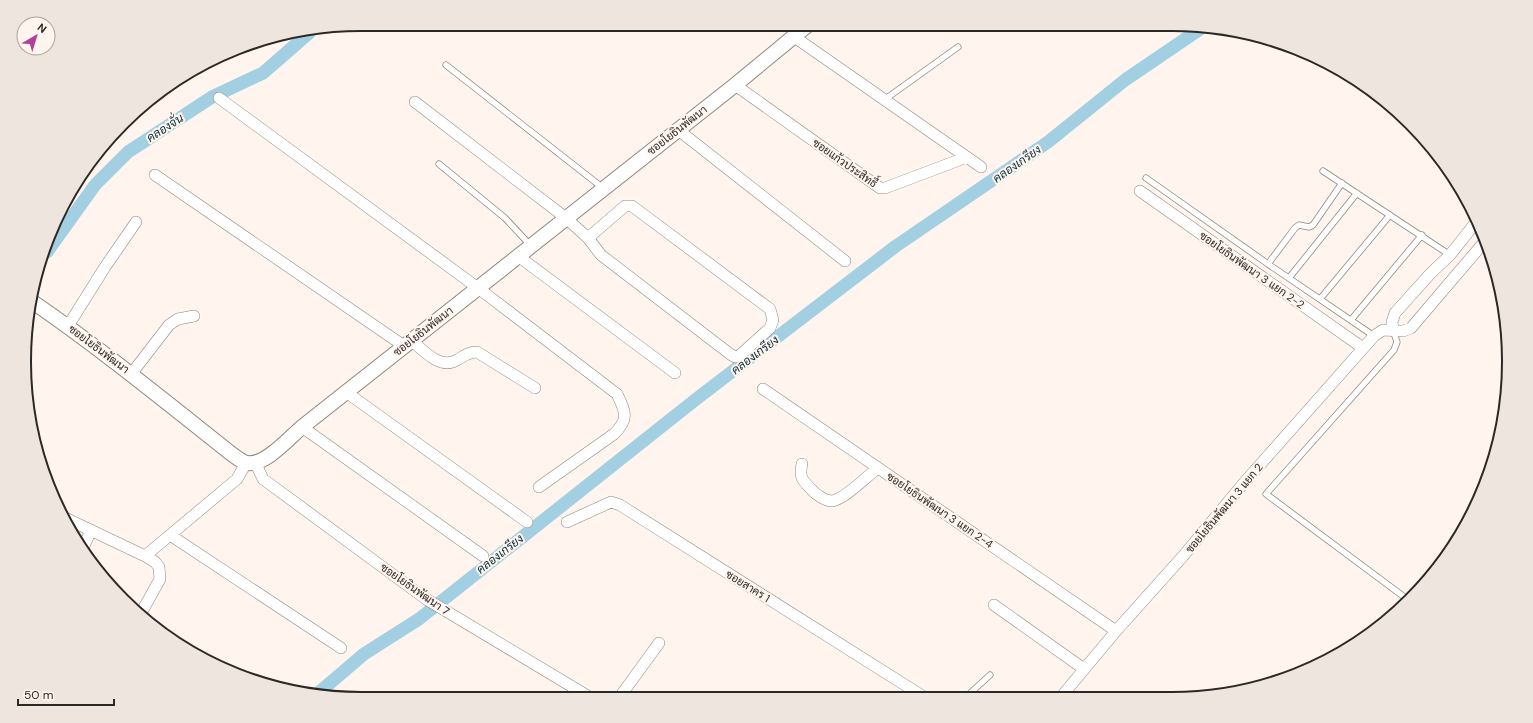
<svg xmlns="http://www.w3.org/2000/svg" width="1533" height="723" font-family="'DM Sans',Sarabun,sans-serif">
  <style>
    .lines { fill: none; stroke-linecap: round; stroke-linejoin: round }
    .canal { stroke: #a3cfe2; stroke-width: 13 }
    .service-casing { stroke: #8e857f; stroke-width: 7 }
    .minor-casing { stroke: #8e857f; stroke-width: 12 }
    .tertiary-casing { stroke: #8e857f; stroke-width: 16 }
    .service { stroke: #fff; stroke-width: 5.5 }
    .minor { stroke: #fff; stroke-width: 11 }
    .tertiary { stroke: #fff; stroke-width: 14 }
    .labels { text-anchor: middle; dominant-baseline: central; stroke-width: 4; stroke-linejoin: round; paint-order: stroke }
    .street-label { font-size: 11px; fill: #2c2826; stroke: #fff5ee }
    .water-label { font-size: 12px; font-style: italic; fill: #0a3240; stroke: #fff5ee }
    .rim { fill: none; stroke: #2c2826; stroke-width: 2 }
  </style>
  <rect width="100%" height="100%" fill="#fff5ee"/>
  <g class="lines">
    <path class="canal" d="M47 252 95 185 128 152 212 97 263 73 309 33
      M316 695 364 654 419 619 695 400 896 246 1048 142 1125 80 1203 27"/>
    <g class="service-casing">
      <path id="service" d="M446 65 603 188
        M884 100 958 47
        M439 164 505 218 531 246
        M1323 171 1450 255
        M1146 178 1268 264 1295 228 1299 225 1309 227 1313 225 1342 183
        M1268 264 1374 336
        M1289 278 1357 193
        M1320 299 1390 215
        M1351 320 1422 235
        M1393 330 1397 342 1394 350 1266 494 1407 599
        M966 697 990 675"/>
    </g>
    <g class="minor-casing">
      <path id="minor" d="M793 36 981 167
        M735 85 880 188H885L967 157
        M219 98 478 288 617 394C626 412 629 419 614 434L539 487
        M415 102 566 218 588 238 601 255 730 354 735 357 739 356 770 328 773 320 770 309 632 206H625L588 238
        M677 129 845 261
        M155 175 404 346
        M1140 191 1363 348
        M518 256 675 373
        M68 326 105 267 136 222
        M1393 330 1392 322 1395 313 1430 274 1450 255 1477 221
        M411 340C424 351 440 370 457 360 464 356 468 352 477 352L535 388
        M132 373 169 325 178 319 194 316
        M763 389 1116 631
        M346 392 527 522
        M302 427 483 556
        M255 462 263 479 426 599 591 698
        M802 464C799 477 802 480 811 489 815 494 825 501 832 501 845 499 867 476 878 468
        M63 517 145 556 155 562 159 567 160 579 140 615
        M567 522 611 502 620 505 924 697
        M170 535 341 648
        M84 546 91 530
        M145 556 237 479 246 463
        M994 605 1084 669
        M1061 697 1116 631 1184 555 1243 484 1374 336 1383 330 1403 331 1411 328 1486 240
        M619 698 659 643"/>
    </g>
    <g class="tertiary-casing">
      <path id="tertiary" d="M30 300C100 348 166 402 233 455 237 458 242 462 247 463 265 466 289 438 302 427L735 85 809 24"/>
    </g>
    <use href="#service" class="service"/>
    <use href="#minor" class="minor"/>
    <use href="#tertiary" class="tertiary"/>
  </g>
  <g class="labels">
    <g class="street-label">
      <text transform="translate(677 130) rotate(-38)">ซอยโยธินพัฒนา</text>
      <text transform="translate(845 163) rotate(35)">ซอยแก้วประสิทธื์</text>
      <text transform="translate(1252 270) rotate(35)">ซอยโยธินพัฒนา 3 แยก 2-2</text>
      <text transform="translate(423 331) rotate(-38)">ซอยโยธินพัฒนา</text>
      <text transform="translate(99 349) rotate(37)">ซอยโยธินพัฒนา</text>
      <text transform="translate(1224 508) rotate(-50)">ซอยโยธินพัฒนา 3 แยก 2</text>
      <text transform="translate(940 510) rotate(34)">ซอยโยธินพัฒนา 3 แยก 2-4</text>
      <text transform="translate(748 586) rotate(32)">ซอยสาคร 1</text>
      <text transform="translate(415 589) rotate(35)">ซอยโยธินพัฒนา 7</text>
    </g>
    <g class="water-label">
      <text transform="translate(165 128) rotate(-33)">คลองจั่น</text>
      <text transform="translate(1017 164) rotate(-35)">คลองเกรียง</text>
      <text transform="translate(755 355) rotate(-37)">คลองเกรียง</text>
      <text transform="translate(500 554) rotate(-38)">คลองเกรียง</text>
    </g>
  </g>
  <path d="M0 0H1533V723H0ZM361 31H1172A330 330 0 0 1 1502 361V362A330 330 0 0 1 1172 692H361A330 330 0 0 1 31 362V361A330 330 0 0 1 361 31Z" fill="#eee5de" fill-rule="evenodd"/>
  <path class="rim" d="M361 31H1172A330 330 0 0 1 1502 361V362A330 330 0 0 1 1172 692H361A330 330 0 0 1 31 362V361A330 330 0 0 1 361 31Z"/>
  <g transform="translate(36 36) rotate(38)"><circle r="19" fill="#fff5ee" stroke="#aba39e"/>
  <path d="M0-3L7 15L0 10L-7 15Z" fill="#b43f96"/>
  <text y="-6" font-size="11" font-weight="bold" text-anchor="middle" fill="#2c2826">N</text>
  </g>
  <path d="M18 699v6h96v-6" fill="none" stroke="#2c2826" stroke-width="2"/>
  <text x="24" y="699" font-size="12" fill="#2c2826" stroke="#fff5ee" stroke-width="3" paint-order="stroke">50 m</text>
</svg>
